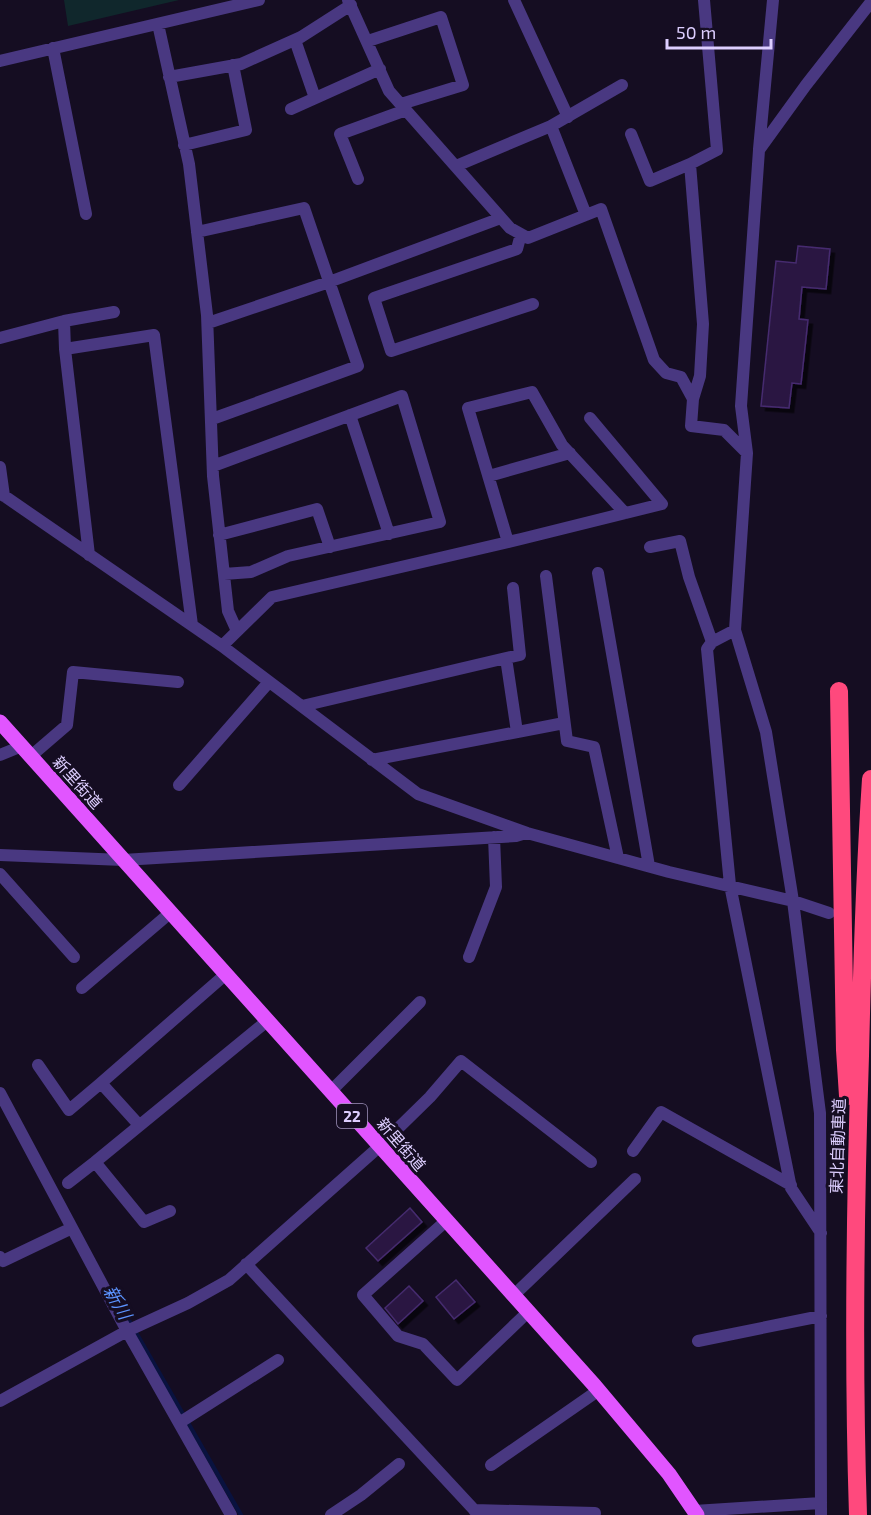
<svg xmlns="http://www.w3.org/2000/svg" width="871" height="1515" font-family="'Exo 2','Noto Sans JP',sans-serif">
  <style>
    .green { fill: #10272c }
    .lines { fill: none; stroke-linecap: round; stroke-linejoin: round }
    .stream { stroke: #09123f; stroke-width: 4.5 }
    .building { fill: #2a1943; stroke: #462b6f; stroke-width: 1.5; filter: url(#shadow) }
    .minor { stroke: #493881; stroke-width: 12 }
    .primary { stroke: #e155ff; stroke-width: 15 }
    .motorway { stroke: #ff497d; stroke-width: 18 }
    .labels { text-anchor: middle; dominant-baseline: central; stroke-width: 6; stroke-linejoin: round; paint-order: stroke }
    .shield { fill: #150d22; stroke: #a194bd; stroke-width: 1.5 }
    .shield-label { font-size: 15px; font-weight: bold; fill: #ddceff }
    .street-label { font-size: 16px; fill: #ddceff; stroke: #150d22 }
    .water-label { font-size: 18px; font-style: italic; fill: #5c94ff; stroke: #150d22 }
  </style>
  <defs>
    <filter id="shadow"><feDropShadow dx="4.5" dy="4.5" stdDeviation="0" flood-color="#0009"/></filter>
  </defs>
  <rect width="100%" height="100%" fill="#150d22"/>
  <path class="green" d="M64 0H179L68 26Z"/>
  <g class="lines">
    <path class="stream" d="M112 1291 241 1515"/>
  </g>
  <path class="building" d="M798 246 830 249 826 289 802 287 799 319 808 320 801 384 792 383 789 408 761 406 776 261 796 263Z
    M410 1208 422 1222 378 1261 366 1248Z
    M456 1280 475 1302 454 1319 436 1297Z
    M409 1286 423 1301 398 1324 385 1308Z"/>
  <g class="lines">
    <path class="minor" d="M348 0 389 91 510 228 528 238 601 209 654 360 666 373 681 377 693 399
      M514 0 568 117
      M704 0 717 150 690 164 703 324 700 376 693 399 691 426 724 430 747 453
      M158 24 189 164 207 315 213 476 228 611 237 631
      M295 40 315 98
      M368 41 441 17 463 85 401 104
      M53 48 86 214
      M0 61 259 0
      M169 77 241 64 301 37 351 5
      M291 109 380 69
      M551 126 622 85
      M631 134 650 181 690 164
      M184 145 246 130 233 65
      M759 149 773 0
      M456 166 551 126 586 215
      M358 179 340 134 406 110
      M197 232 304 208 358 366 212 419
      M521 234 517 249 374 298 391 351 533 304
      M64 321 65 349 154 335 192 625
      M208 323 329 282 501 218
      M0 338 64 321 114 312
      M65 349 89 555
      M350 415 389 534
      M213 466 402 396 440 522 288 556 251 572 224 574
      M0 467 4 496
      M489 476 570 453
      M0 493 222 646 418 794 527 833 669 872 793 901 829 913
      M219 535 317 509 330 547
      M508 542 468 408 532 392 562 445 625 513
      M650 547 680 541 689 577 712 642
      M598 573 649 866
      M546 576 567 741 594 747 618 858
      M735 630 712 642 707 649 730 885 791 1188 821 1233
      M222 646 272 597 521 539 662 504 590 418
      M506 658 520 655 513 588
      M302 706 506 658 517 732
      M0 755 22 746
      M31 756 67 725 73 672 178 682
      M372 760 564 723
      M179 785 269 682
      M0 855 123 860 516 836 526 833
      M0 874 74 957
      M469 957 496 887 494 837
      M82 988 170 913
      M38 1065 69 1110 101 1083
      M331 1091 420 1002
      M0 1093 127 1331 231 1515
      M139 1125 101 1083 226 974
      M633 1151 661 1112 791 1185
      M68 1183 95 1162
      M170 1211 144 1222 95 1162 267 1021
      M446 1221 363 1295 398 1336 423 1344 457 1380 528 1312
      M0 1257 3 1261 72 1228
      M246 1264 479 1515
      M513 1296 635 1179
      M698 1341 821 1316
      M0 1401 127 1331 188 1303 229 1280 380 1146 430 1097 461 1061 591 1162
      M179 1423 278 1360
      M491 1465 599 1390
      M474 1510 595 1513
      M694 1511 821 1503
      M331 1515 361 1495 399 1464
      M821 1515 820 1113 793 901 766 732 735 630 747 453 741 406 759 150 806 85 871 2"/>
    <path class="primary" d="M0 722 595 1386 669 1474 697 1515"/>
    <path class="motorway" d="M839 691 845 1050 848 1096
      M858 1515C853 1362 855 1209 860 1056 862 963 865 871 871 779"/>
  </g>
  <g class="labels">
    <rect class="shield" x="337" y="1104" width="30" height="24" rx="4.5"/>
    <g class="shield-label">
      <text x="352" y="1116">22</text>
    </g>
    <g class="street-label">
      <text transform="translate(78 782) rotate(48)">新里街道</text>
      <text transform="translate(402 1144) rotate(49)">新里街道</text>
      <text transform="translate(837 1146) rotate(-88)">東北自動車道</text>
    </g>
    <g class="water-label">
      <text transform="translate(118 1302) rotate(60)">新川</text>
    </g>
  </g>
  <path d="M667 39v9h104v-9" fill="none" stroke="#ddceff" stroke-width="3"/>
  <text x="676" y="39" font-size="18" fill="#ddceff" stroke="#150d22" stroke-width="4.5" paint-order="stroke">50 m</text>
</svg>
